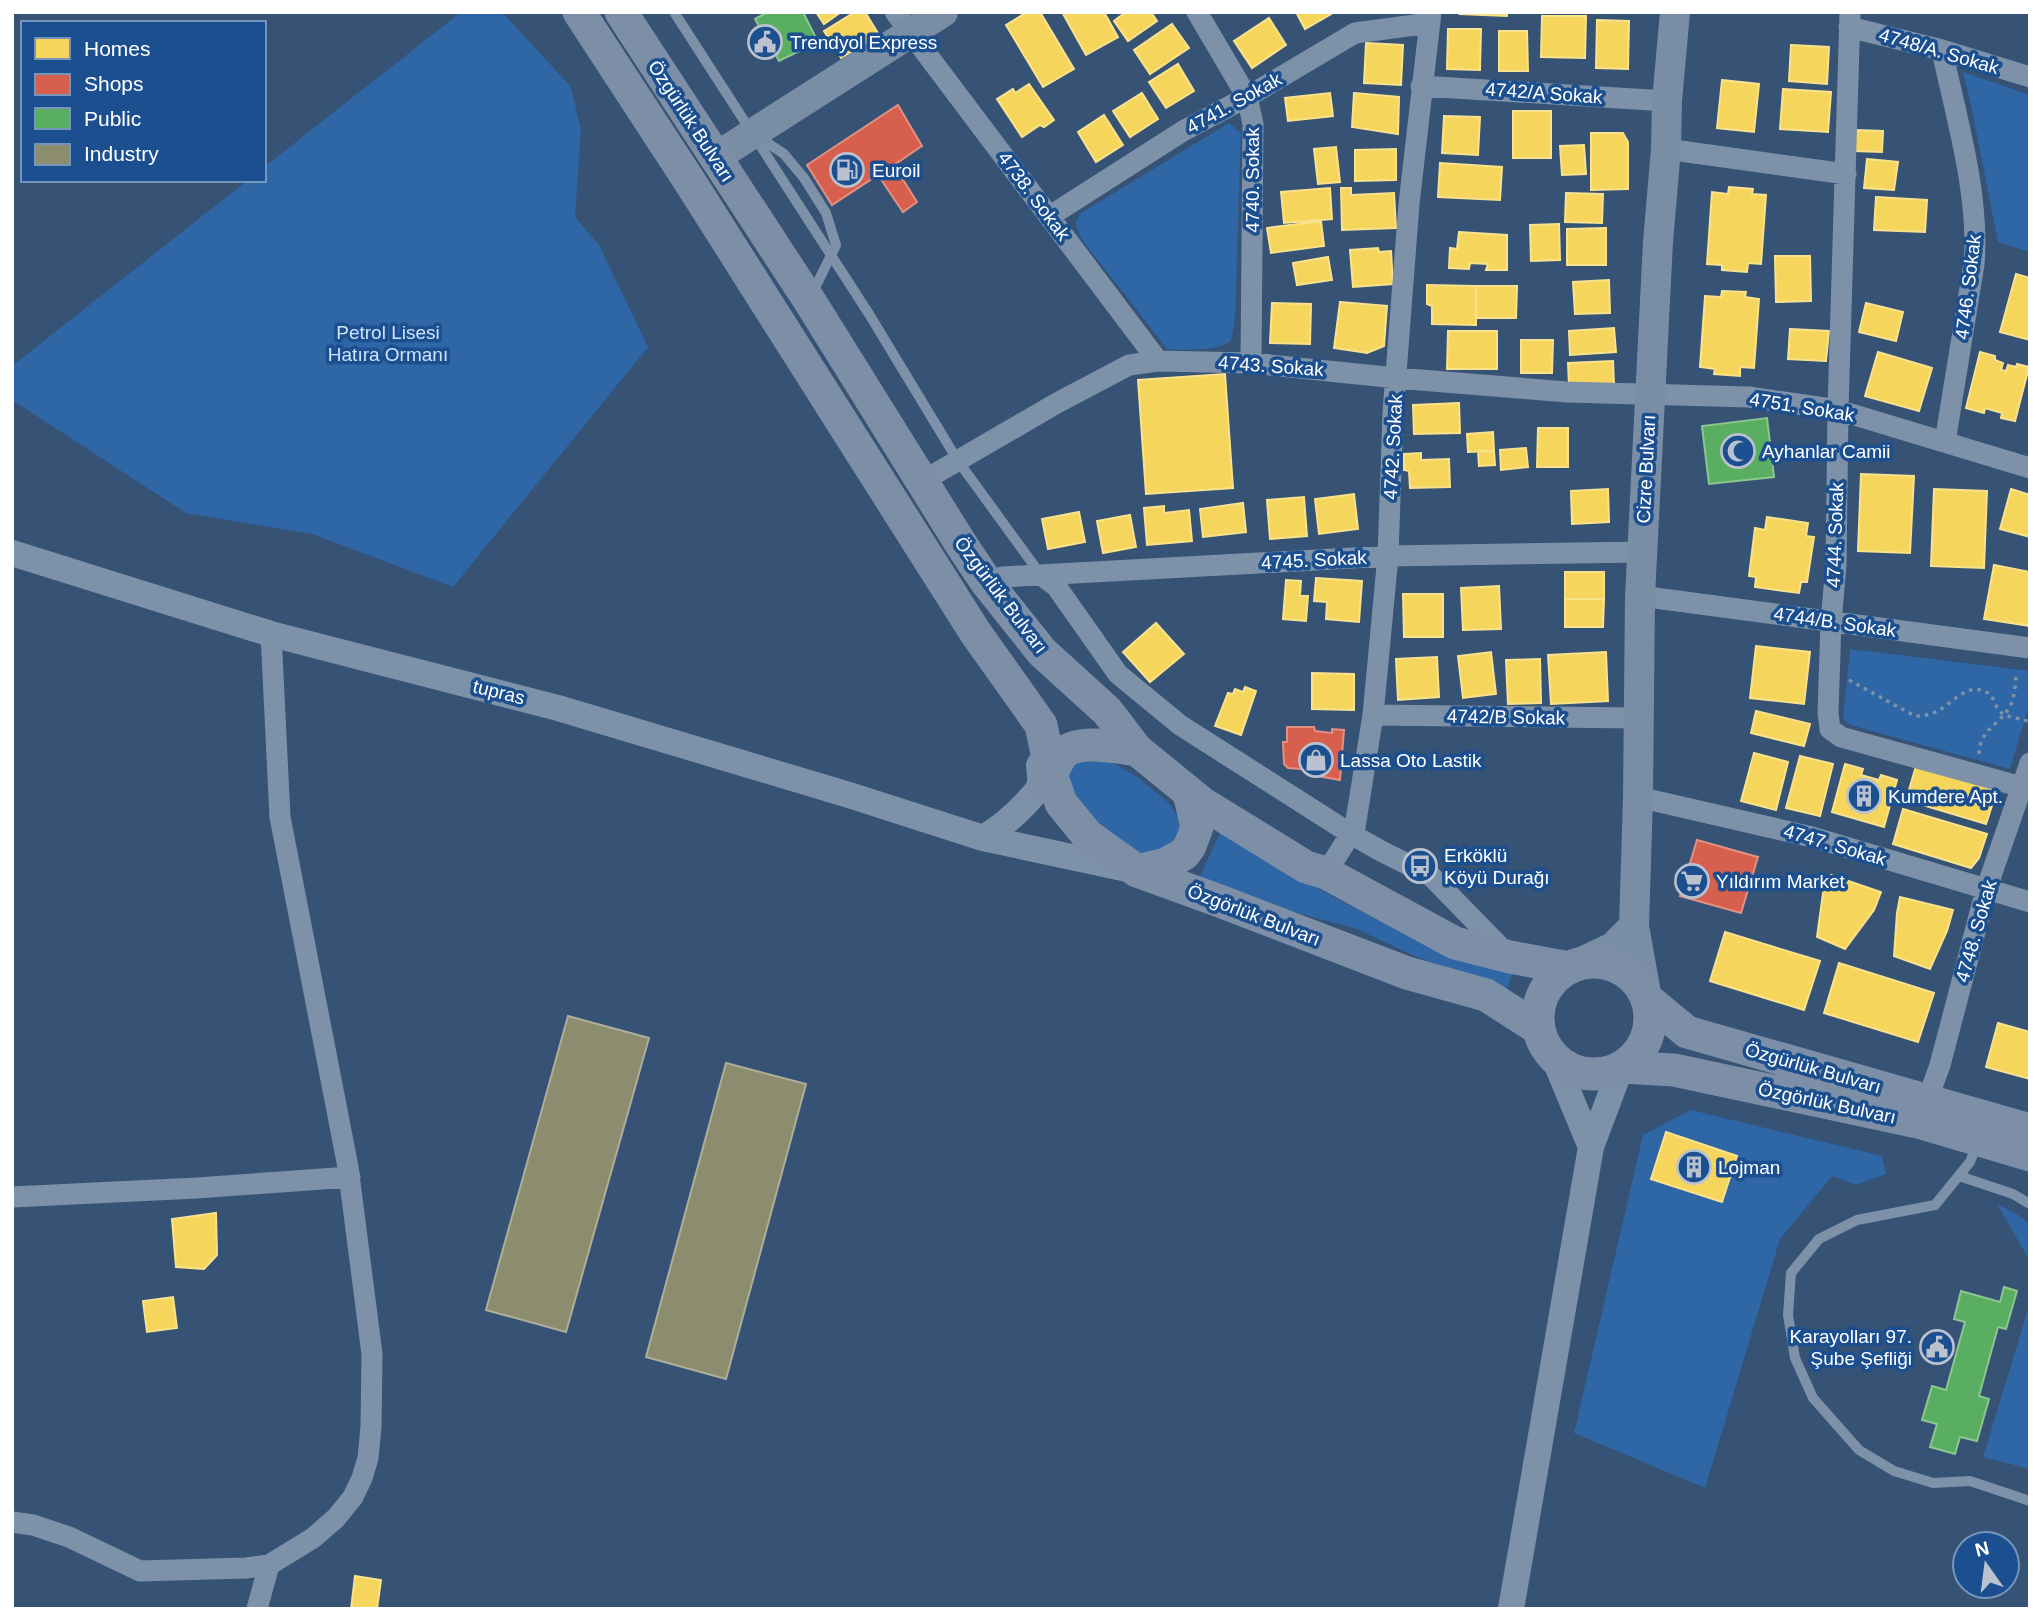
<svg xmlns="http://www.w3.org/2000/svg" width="2042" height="1621" font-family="Arial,sans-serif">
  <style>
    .green { fill: #2f66a5 }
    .homes { fill: #f6d55c; stroke: #f9e28d; stroke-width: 2 }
    .shops { fill: #d6604d; stroke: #e29082; stroke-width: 2 }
    .public { fill: #5aae61; stroke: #8cc690; stroke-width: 2 }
    .industry { fill: #8c8c6e; stroke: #aeae9a; stroke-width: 2 }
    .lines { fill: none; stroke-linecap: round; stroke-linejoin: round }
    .path { stroke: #7d92a8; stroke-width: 3.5; stroke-dasharray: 3.5 5; stroke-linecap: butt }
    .service { stroke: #7d92a8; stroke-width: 10 }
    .minor { stroke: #7d92a8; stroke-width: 21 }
    .tertiary { stroke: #7d92a8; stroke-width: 26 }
    .secondary { stroke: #798da4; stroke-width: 30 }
    .primary { stroke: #7d8ea7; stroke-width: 33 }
    .labels { text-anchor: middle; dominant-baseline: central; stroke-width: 7; stroke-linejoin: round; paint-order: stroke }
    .poi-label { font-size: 19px; fill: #fff; stroke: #1b4f8f; text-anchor: start }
    .street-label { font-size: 19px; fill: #fff; stroke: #1b4f8f }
    .park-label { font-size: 19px; fill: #cfe3fa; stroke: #1b4f8f }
  </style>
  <rect width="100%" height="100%" fill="#365274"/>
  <path class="green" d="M461 12H502L571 87 581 130 575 217 599 245 648 347 453 587 312 534 186 513 12 400V366L248 180H264V167Z
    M1963 72 2030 95V252L1998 242 1970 100Z
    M1229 123 1241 133 1235 319 1231 341C1215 352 1187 349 1168 350L1082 240 1075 223 1081 213Z
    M1850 649 2030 671V702L2010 769 1850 725 1843 718Z
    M1105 758 1139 778 1169 803 1182 823 1170 851 1139 855C1115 837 1077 816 1070 786 1067 776 1072 767 1076 759Z
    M1221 831 1272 863 1343 902 1416 938 1513 972 1506 992 1417 957 1354 928 1297 913 1198 880Z
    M1691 1110 1882 1156 1886 1174 1856 1185 1832 1176 1780 1239 1705 1488 1574 1433 1643 1135Z
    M1997 1204 2015 1213 2030 1224V1261Z
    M2030 1303V1469L1983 1457Z"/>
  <path class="homes" d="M816 12H841L824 24Z
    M855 12H865L879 35 841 58 824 31Z
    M1027 12H1040L1074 69 1043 87 1006 25Z
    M1062 12H1104L1118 37 1086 55Z
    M1126 12H1151L1157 21 1128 41 1114 21Z
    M1296 12H1330L1331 14 1305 29Z
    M1461 12H1507V16L1460 14Z
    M1542 16H1586L1585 58 1541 57Z
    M1269 18 1286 45 1252 68 1234 41Z
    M1597 20 1629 21 1628 69 1596 68Z
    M1172 24 1189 48 1150 74 1134 50Z
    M1448 29H1481L1480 70 1447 69Z
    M1499 31H1527L1528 71H1499Z
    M1366 43 1403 45 1401 85 1364 83Z
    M1791 45 1829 47 1827 84 1789 81Z
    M1178 64 1194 91 1166 108 1149 82Z
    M1722 80 1759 84 1754 132 1717 128Z
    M1029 84 1054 120 1044 127 1040 125 1022 137 997 99 1013 89 1015 93Z
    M1783 89 1831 92 1828 132 1780 129Z
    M1142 93 1158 119 1130 137 1113 111Z
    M1330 93 1333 116 1288 121 1285 98Z
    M1354 93 1399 97 1398 134 1352 127Z
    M1513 111H1551V158H1513Z
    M1104 115 1123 145 1096 162 1078 132Z
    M1444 116 1480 117 1478 155 1442 153Z
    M1855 130 1883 131 1882 152 1854 151Z
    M1591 133H1623L1628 142V189L1591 190Z
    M1584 145 1586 174 1562 175 1560 146Z
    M1336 147 1340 182 1318 184 1314 149Z
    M1396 149V180L1355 181V150Z
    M1867 159 1898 162 1894 190 1864 188Z
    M1440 163 1502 167 1500 200 1438 197Z
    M1729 187 1753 189 1752 194 1766 195 1761 264 1748 263 1747 272 1722 270V265L1707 264 1712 192 1728 194Z
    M1330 188 1332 219 1284 223 1281 192Z
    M1341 188H1351V195L1394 193 1396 228 1342 230Z
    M1566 193 1603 194 1602 223 1565 222Z
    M1876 197 1927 200 1925 232 1874 230Z
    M1321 221 1324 246 1271 253 1267 228Z
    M1559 224 1560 260 1531 261 1530 225Z
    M1606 228V265H1567V229Z
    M1459 232 1507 235V270H1486L1488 264 1470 263 1469 269 1449 268 1450 248 1457 249Z
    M1378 248 1379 252 1391 251 1393 284 1353 287 1350 250Z
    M1775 256H1810L1811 301 1776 302Z
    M1328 257 1332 280 1297 285 1293 263Z
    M2016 274 2030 278V340L2000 332Z
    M1609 280 1610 313 1575 314 1573 282Z
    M1427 285 1476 286V325L1432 324V306L1427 304Z
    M1476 286H1517L1516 318H1476Z
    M1722 291 1746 292 1745 297 1759 299 1754 368 1740 367V376L1714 374 1715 369 1700 367 1705 296 1721 297Z
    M1340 302 1387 306 1384 346 1367 353 1334 348Z
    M1272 303 1311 304 1310 344 1270 343Z
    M1866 303 1903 312 1896 341 1859 332Z
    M1614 328 1616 352 1570 355 1569 331Z
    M1790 329 1829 331 1826 361 1788 359Z
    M1448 331H1497V369H1447Z
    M1521 340H1553L1552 373H1521Z
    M1878 352 1932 368 1919 411 1865 396Z
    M1980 352 1995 356V360L2003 363 2001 370 2006 371 2008 365 2016 367 2017 364 2029 367 2015 421 2001 418 2002 413 1985 408 1984 413 1966 408Z
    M1613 361 1614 384 1569 386 1568 363Z
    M1225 374 1233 488 1146 494 1138 380Z
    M1459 403 1460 433 1414 434 1413 405Z
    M1538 428H1568V467H1537Z
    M1493 432 1494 451 1468 452 1467 434Z
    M1526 448 1528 467 1501 470 1500 450Z
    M1478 451H1494L1495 465 1479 466Z
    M1421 453V460L1449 459 1450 487 1410 488 1409 471 1404 470V454Z
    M1861 474 1914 476 1910 553 1858 551Z
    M1608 489 1609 522 1572 524 1571 491Z
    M1934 489 1987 491 1984 568 1931 566Z
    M2011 489 2030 495V537L2000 529Z
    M1354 494 1358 529 1319 534 1315 499Z
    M1304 497 1307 536 1270 539 1267 500Z
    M1243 503 1246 532 1203 537 1200 509Z
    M1164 506V513L1189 510 1192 541 1147 545 1144 508Z
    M1079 512 1085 542 1048 549 1042 519Z
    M1130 515 1136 547 1103 553 1097 521Z
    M1767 517 1808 523 1806 536 1814 537 1807 582H1801L1799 593 1755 587 1756 577 1749 576 1755 528 1765 530Z
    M1994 565 2030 572V626L1984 619Z
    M1565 572H1604V599H1565Z
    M1316 578 1362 581 1359 622 1326 619 1327 602 1314 601Z
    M1286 580 1301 581 1300 596H1308L1306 621 1283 619Z
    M1499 586 1501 629 1463 630 1461 588Z
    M1403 594H1443V637H1404Z
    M1565 599H1604L1603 627H1565Z
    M1156 623 1184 654 1150 682 1123 652Z
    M1756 646 1810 652 1804 704 1750 698Z
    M1491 652 1496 694 1463 698 1458 656Z
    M1606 652 1608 701 1551 704 1548 655Z
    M1437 657 1439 697 1398 700 1396 659Z
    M1540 659 1541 703 1508 704 1506 660Z
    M1312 673 1354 674V710L1312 709Z
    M1245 687 1256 691 1241 735 1215 726 1228 693 1233 694 1235 689 1243 692Z
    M1756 711 1810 724 1804 746 1751 733Z
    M1754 753 1788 762 1776 810 1741 801Z
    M1800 756 1833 764 1820 816 1786 808Z
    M1845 764 1863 769 1861 775 1879 780 1881 775 1897 780 1884 827 1832 812Z
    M1916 766 1997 790 1986 824 1906 800Z
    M1903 809 1987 834 1979 858 1971 868 1893 844Z
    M1831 875 1881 892 1874 910 1845 949 1817 937 1823 893Z
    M1900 897 1953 910 1947 931 1930 969 1894 956 1897 913Z
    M1725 932 1820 961 1804 1010 1710 981Z
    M1839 963 1934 993 1918 1042 1824 1013Z
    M1998 1023 2030 1032V1079L1986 1067Z
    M1666 1132 1737 1156 1722 1202 1651 1179Z
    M216 1213 217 1255 204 1269 176 1267 172 1219Z
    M173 1297 177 1328 147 1332 143 1301Z
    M355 1576 381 1580 377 1609H351Z"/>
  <path class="shops" d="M898 105 922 146 894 165 917 202 903 212 878 175 832 205 807 165Z
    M1287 727H1314L1315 731 1332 733V729L1344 730 1340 780 1318 776 1314 770 1288 768 1284 764 1283 742H1287Z
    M1697 840 1758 857 1741 913 1680 896Z"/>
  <path class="public" d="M768 12H803L818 42 779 61 774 51 758 47 762 32 755 19Z
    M1767 418 1774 477 1709 484 1702 426Z
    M2004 1287 2017 1291 2006 1329 1998 1327 1979 1396 1989 1399 1977 1441 1960 1437 1955 1454 1930 1447 1937 1424 1922 1420 1932 1386 1946 1390 1965 1322 1954 1319 1961 1291 2000 1302Z"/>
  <path class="industry" d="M568 1016 649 1038 566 1332 486 1310Z
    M726 1063 806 1084 726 1379 646 1357Z"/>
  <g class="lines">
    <path class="path" d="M1849 680 1915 716C1925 716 1933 714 1941 709 1955 700 1969 683 1986 692 1996 696 1994 709 2003 714 2008 717 2023 719 2030 722
      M1979 754C1980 729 1998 726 2009 708 2015 698 2015 686 2016 675"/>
    <path class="service" d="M674 12 869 314 958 461 1041 575
      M757 136 784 154 804 178 826 213 836 245 812 294
      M1978 1142 1970 1162 1935 1205 1857 1220 1819 1239 1791 1273 1788 1315 1795 1358 1813 1398 1859 1450 1894 1471 1933 1483 1970 1481 2030 1501
      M1959 1176 2013 1194 2030 1204"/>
    <path class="minor" d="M895 12 1158 361
      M1197 12 1247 97 1253 124 1251 363
      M1850 12 1838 410 1836 565 1831 622 1828 713 1830 729 1841 737 2022 787
      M1849 27 1942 50 2030 77
      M1942 50C1956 117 1980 196 1974 264L1945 442
      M1421 86 1667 101
      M1666 149 1846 174
      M1050 216 1183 131 1247 97 1355 33 1430 23
      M921 482 1057 403 1129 365 1158 361 1251 363 1396 378 1567 392 1749 397 1838 410 2030 468
      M1041 575 1056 586 1118 674 1180 725 1351 834 1381 851 1431 876 1508 955
      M987 583 1002 577 1388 556 1642 552
      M1640 596 2030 648
      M1373 715 1639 718
      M1638 797 1812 837 2030 902
      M1326 873 1355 827 1373 715 1388 556 1393 413 1409 204 1431 12
      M1927 1101 1940 1065 1986 890 2030 763
      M12 1197 197 1188 350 1177
      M12 1522 33 1525 69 1537 140 1571 246 1568 269 1565 313 1538 336 1518 353 1497 362 1478 368 1458 371 1427 372 1354 348 1167 280 817 271 634
      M257 1609 269 1565"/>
    <path class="tertiary" d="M12 553 271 634 558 708 849 795 983 838
      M1039 765 1041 786C1024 807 1007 824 983 838L1132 870
      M1554 1058 1591 1147 1621 1067
      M1511 1609 1591 1147"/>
    <path class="secondary" d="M716 159 727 150 943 12
      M1634 926 1638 797 1640 596 1658 242 1666 149 1667 101 1675 12
      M1569 968 1613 947 1634 926 1647 999"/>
    <path class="primary" d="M579 12 690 182 975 632 1041 725 1052 777 1061 803 1087 835 1137 871 1217 900 1407 973 1486 995 1539 1029
      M621 12 809 300 961 544 987 583 1042 652 1107 711 1137 750 1202 803 1306 867 1326 873 1455 943 1510 957 1569 968
      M1043 784C1055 774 1053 767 1061 756 1074 738 1118 747 1137 750
      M1137 871 1166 864 1184 854 1190 846 1197 827 1189 793
      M1538 1018a56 56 0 1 1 112 0a56 56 0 1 1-112 0Z
      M1647 999 1687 1032 2030 1130
      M1621 1067 1674 1070 1918 1122 2030 1155"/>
  </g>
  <defs>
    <g id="civic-ring" transform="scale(1.75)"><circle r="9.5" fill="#1b4f8f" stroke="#b9c2ce" stroke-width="1.5"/><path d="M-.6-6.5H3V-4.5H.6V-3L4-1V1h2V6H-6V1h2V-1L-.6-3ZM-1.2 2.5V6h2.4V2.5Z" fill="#b9c2ce"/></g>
    <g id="fuel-ring" transform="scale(1.75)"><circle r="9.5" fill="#1b4f8f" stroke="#b9c2ce" stroke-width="1.5"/><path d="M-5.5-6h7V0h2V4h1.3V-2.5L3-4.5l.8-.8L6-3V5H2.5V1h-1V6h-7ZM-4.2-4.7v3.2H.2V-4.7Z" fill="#b9c2ce"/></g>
    <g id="mosque-ring" transform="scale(1.75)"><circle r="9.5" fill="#1b4f8f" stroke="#b9c2ce" stroke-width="1.5"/><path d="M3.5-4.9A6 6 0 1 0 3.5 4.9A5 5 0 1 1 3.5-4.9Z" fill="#b9c2ce"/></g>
    <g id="shop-ring" transform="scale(1.75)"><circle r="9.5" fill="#1b4f8f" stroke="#b9c2ce" stroke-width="1.5"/><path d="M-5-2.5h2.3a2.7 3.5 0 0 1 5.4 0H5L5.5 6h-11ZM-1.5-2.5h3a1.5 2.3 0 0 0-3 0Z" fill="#b9c2ce"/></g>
    <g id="building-ring" transform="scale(1.75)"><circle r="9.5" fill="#1b4f8f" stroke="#b9c2ce" stroke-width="1.5"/><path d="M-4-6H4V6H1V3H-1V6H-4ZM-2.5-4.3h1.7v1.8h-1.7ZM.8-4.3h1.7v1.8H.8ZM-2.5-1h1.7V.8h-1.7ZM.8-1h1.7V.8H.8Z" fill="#b9c2ce"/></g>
    <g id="bus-ring" transform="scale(1.75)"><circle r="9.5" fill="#1b4f8f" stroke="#b9c2ce" stroke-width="1.5"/><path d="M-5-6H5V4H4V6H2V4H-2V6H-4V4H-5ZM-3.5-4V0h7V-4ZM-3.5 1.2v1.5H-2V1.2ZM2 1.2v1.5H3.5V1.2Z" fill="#b9c2ce"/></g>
    <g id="supermarket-ring" transform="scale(1.75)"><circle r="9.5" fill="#1b4f8f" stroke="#b9c2ce" stroke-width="1.5"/><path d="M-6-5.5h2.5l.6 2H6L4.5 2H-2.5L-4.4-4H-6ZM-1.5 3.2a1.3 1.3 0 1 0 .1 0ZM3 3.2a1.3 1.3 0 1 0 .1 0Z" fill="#b9c2ce"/></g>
  </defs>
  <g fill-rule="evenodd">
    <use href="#civic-ring" x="765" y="42"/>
    <use href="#fuel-ring" x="847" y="170"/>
    <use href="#mosque-ring" x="1738" y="451"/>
    <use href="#shop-ring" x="1316" y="760"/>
    <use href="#building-ring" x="1864" y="796"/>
    <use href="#bus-ring" x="1420" y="866"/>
    <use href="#supermarket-ring" x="1692" y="881"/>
    <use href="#building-ring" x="1694" y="1167"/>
    <use href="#civic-ring" x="1937" y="1347"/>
  </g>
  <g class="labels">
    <g class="poi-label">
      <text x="790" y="42">Trendyol Express</text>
      <text x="872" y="170">Euroil</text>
      <text x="1762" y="451">Ayhanlar Camii</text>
      <text x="1340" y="760">Lassa Oto Lastik</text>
      <text x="1888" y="796">Kumdere Apt.</text>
      <text x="1444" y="855">Erköklü<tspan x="1444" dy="22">Köyü Durağı</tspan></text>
      <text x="1716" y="881">Yıldırım Market</text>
      <text x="1718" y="1167">Lojman</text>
      <text x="1912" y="1336" text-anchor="end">Karayolları 97.<tspan x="1912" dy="22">Şube Şefliği</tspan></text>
    </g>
    <g class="street-label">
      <text transform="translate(1939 51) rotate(16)">4748/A. Sokak</text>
      <text transform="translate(1544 93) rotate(4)">4742/A Sokak</text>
      <text transform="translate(1234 103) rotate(-29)">4741. Sokak</text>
      <text transform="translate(691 121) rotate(57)">Özgürlük Bulvarı</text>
      <text transform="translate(1252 180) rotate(-90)">4740. Sokak</text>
      <text transform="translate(1034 196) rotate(53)">4738. Sokak</text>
      <text transform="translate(1968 287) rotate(-83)">4746. Sokak</text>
      <text transform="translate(1271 366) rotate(4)">4743. Sokak</text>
      <text transform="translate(1802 407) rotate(9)">4751. Sokak</text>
      <text transform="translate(1393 447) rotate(-87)">4742. Sokak</text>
      <text transform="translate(1646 469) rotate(-87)">Cizre Bulvarı</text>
      <text transform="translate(1835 535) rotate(-88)">4744. Sokak</text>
      <text transform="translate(1314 560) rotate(-3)">4745. Sokak</text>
      <text transform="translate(1001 595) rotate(53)">Özgürlük Bulvarı</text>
      <text transform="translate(1835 622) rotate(8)">4744/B. Sokak</text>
      <text transform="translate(499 692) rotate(14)">tupras</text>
      <text transform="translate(1506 717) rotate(1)">4742/B Sokak</text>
      <text transform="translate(1835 845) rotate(16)">4747. Sokak</text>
      <text transform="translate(1254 915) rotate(21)">Özgörlük Bulvarı</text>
      <text transform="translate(1976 931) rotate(-74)">4748. Sokak</text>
      <text transform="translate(1813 1068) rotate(16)">Özgürlük Bulvarı</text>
      <text transform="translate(1827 1103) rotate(12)">Özgörlük Bulvarı</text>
    </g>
    <g class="park-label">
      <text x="388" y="332">Petrol Lisesi<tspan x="388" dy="22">Hatıra Ormanı</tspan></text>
    </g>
  </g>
  <rect width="2042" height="1621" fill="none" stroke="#ffffff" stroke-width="28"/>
  <rect x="21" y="21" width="245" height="161" fill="#1b4f8f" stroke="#7695bc" stroke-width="2"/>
  <rect x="35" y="38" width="35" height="21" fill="#f6d55c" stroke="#7695bc" stroke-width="2"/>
  <text x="84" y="56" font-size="21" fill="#ffffff">Homes</text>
  <rect x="35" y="74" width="35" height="21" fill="#d6604d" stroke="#7695bc" stroke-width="2"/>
  <text x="84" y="91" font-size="21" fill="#ffffff">Shops</text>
  <rect x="35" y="108" width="35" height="21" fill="#5aae61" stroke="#7695bc" stroke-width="2"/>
  <text x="84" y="126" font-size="21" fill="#ffffff">Public</text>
  <rect x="35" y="144" width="35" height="21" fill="#8c8c6e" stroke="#7695bc" stroke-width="2"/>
  <text x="84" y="161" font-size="21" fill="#ffffff">Industry</text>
  <g transform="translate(1986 1565) rotate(346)"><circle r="33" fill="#1b4f8f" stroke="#7695bc" stroke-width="2"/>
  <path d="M0-5L12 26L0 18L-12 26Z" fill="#b9c2ce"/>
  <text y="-10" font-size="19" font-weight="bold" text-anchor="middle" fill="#ffffff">N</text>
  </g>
</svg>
